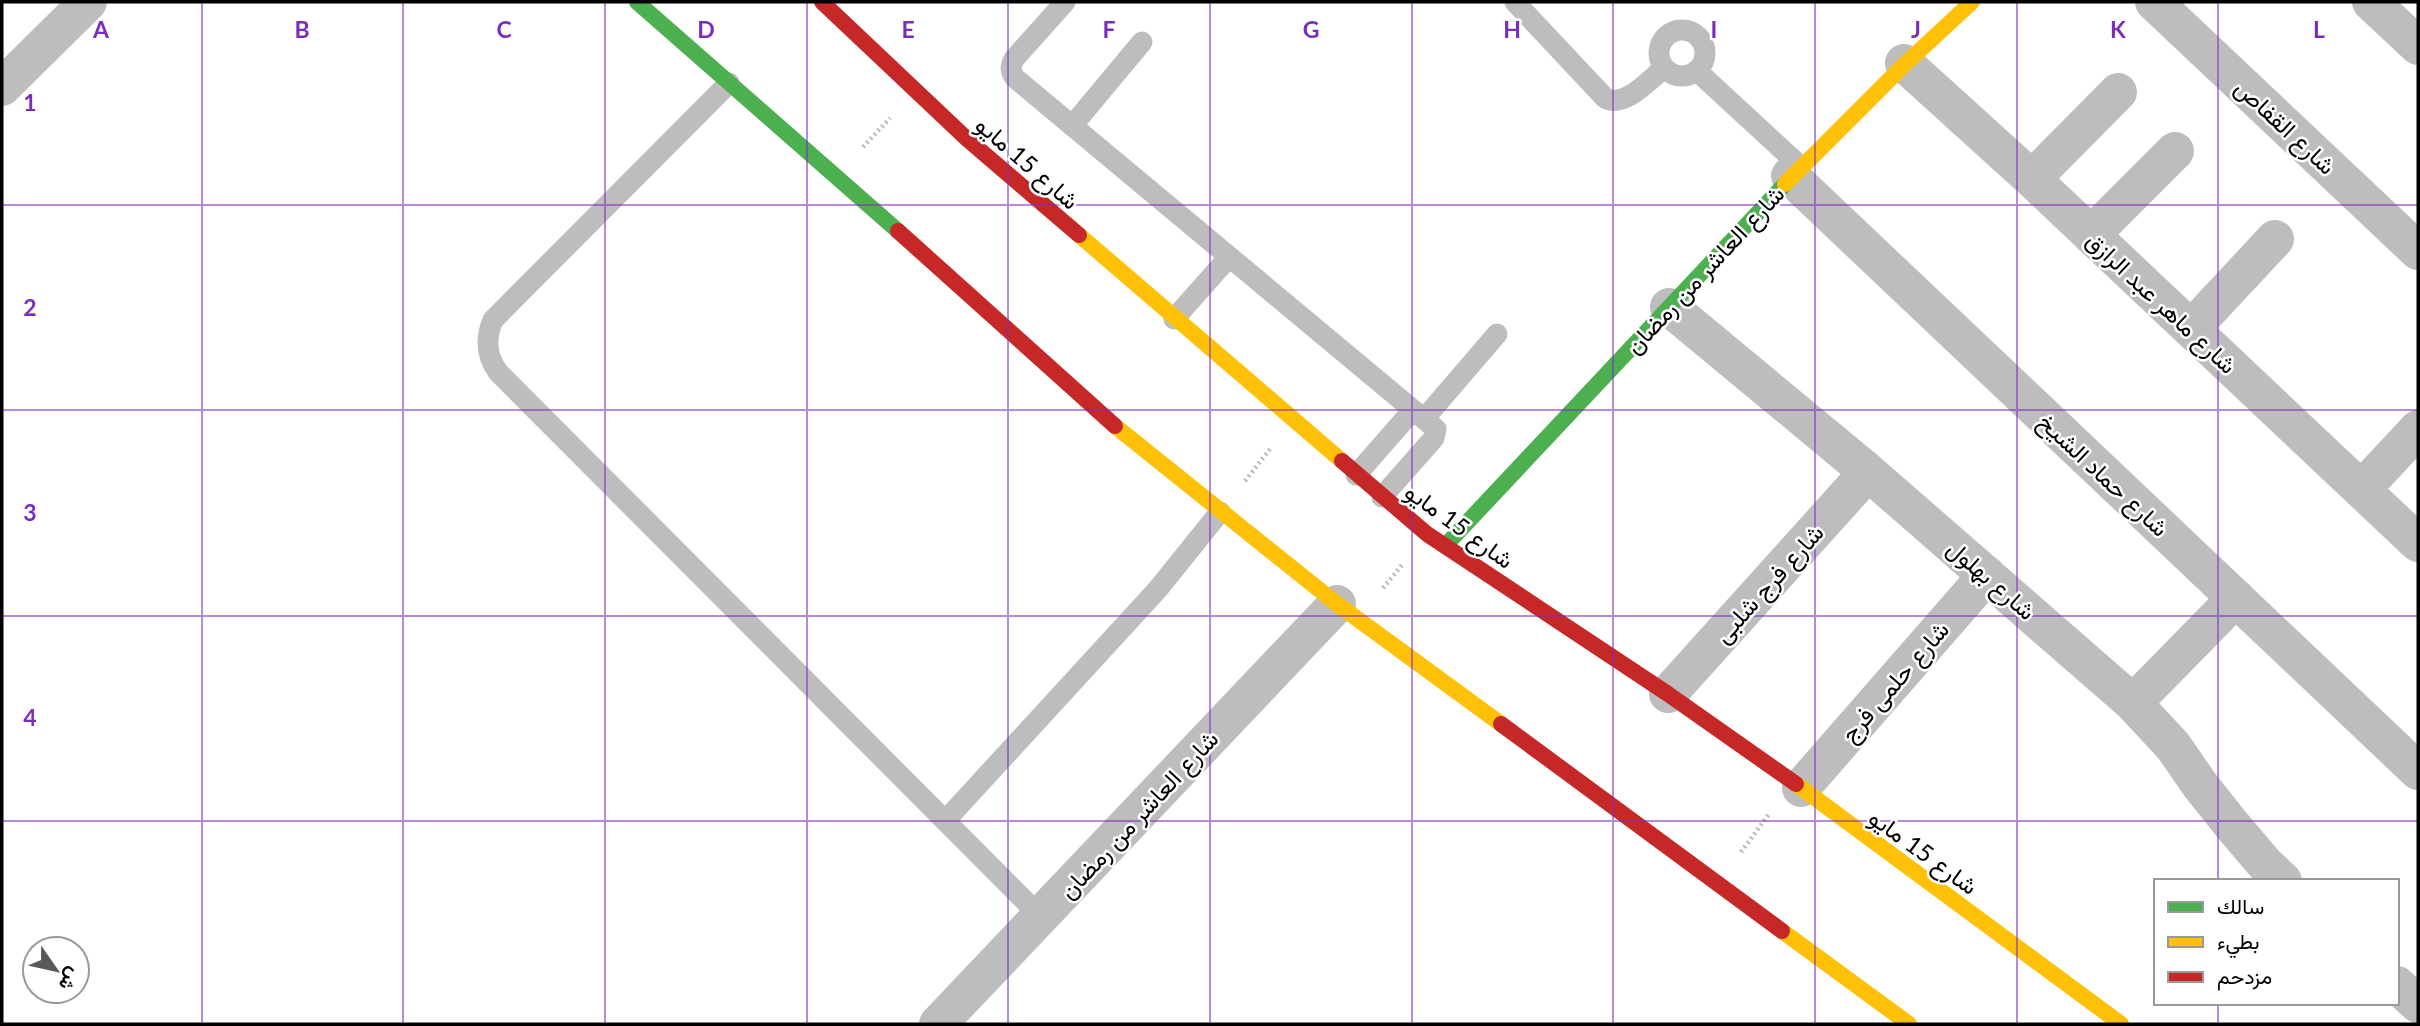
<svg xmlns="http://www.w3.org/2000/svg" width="2420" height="1026" font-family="Lato,Vazirmatn,sans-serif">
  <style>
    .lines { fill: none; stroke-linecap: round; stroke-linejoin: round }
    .path { stroke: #b8b8b8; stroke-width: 4.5; stroke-dasharray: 2 3.5; stroke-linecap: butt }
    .lane { stroke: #bdbdbd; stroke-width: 21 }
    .street { stroke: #bdbdbd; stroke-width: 38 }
    .fast { stroke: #4caf50; stroke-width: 16 }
    .slow { stroke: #ffc107; stroke-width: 16 }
    .jam { stroke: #c62828; stroke-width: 16 }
    .grid { fill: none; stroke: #7b2cbf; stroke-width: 2; stroke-opacity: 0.55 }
    .labels { text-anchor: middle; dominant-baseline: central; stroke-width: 5; stroke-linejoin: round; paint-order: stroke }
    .street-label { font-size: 24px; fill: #000; stroke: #fff }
    .grid-label { font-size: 23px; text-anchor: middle; font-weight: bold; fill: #7b2cbf; stroke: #fff; stroke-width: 5; stroke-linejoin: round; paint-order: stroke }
  </style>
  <rect width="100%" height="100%" fill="#fff"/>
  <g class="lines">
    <path class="path" d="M863 147 890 118
      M1245 481 1270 449
      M1383 588 1402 565
      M1741 852 1769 814"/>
    <path class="lane" d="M1065 2 1014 59C1010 67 1010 71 1015 78L1436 429 1434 438 1382 497
      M1515 2 1605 98C1624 109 1649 80 1664 68
      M1659 53a23 23 0 1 1 46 0a23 23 0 1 1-46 0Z
      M1697 71 1800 166
      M729 83 493 320C485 339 486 355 498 372L1041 917
      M1072 126 1142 42
      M1174 319 1229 257
      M1424 419 1497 334
      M1356 475 1413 410
      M945 821 1158 589 1220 512"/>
    <path class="street" d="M2154 2 2418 251
      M2371 2 2418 46
      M1904 63 2032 179 2418 543
      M2 87 88 2
      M1790 176 2418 771
      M2032 179 2118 92
      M2091 235 2175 151
      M1669 307 1868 472 2133 703 2173 746 2200 785 2231 824 2265 864 2283 881
      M2191 329 2275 239
      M2362 489 2418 429
      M1668 694 1868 472
      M2133 703 2236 598
      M1801 788 1987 575
      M2397 985 2418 1004
      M938 1024 1337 604"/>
    <path class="fast" d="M637 2 898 231
      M1445 546 1785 184"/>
    <path class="slow" d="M1785 184 1903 66 1972 2
      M1079 235 1342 461
      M1115 426 1337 604 1501 724
      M1796 784 2121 1024
      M1782 931 1909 1024"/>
    <path class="jam" d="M822 2 967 139 1079 235
      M898 231 1115 426
      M1342 461 1427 534 1668 694 1796 784
      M1501 724 1782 931"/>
  </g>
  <path class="grid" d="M202 2V1024M403 2V1024M605 2V1024M807 2V1024M1008 2V1024M1210 2V1024M1412 2V1024M1613 2V1024M1815 2V1024M2017 2V1024M2218 2V881M2 205H2418M2 410H2418M2 616H2418M2 821H2418M2218 1003V1024"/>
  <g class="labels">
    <g class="street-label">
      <text transform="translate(2286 126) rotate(43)">شارع القفاص</text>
      <text transform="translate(1028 162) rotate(41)">شارع 15 مايو</text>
      <text transform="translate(1704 269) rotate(-47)">شارع العاشر من رمضان</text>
      <text transform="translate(2162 302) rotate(43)">شارع ماهر عبد الرازق</text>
      <text transform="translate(2104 474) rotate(43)">شارع حماد الشيخ</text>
      <text transform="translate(1460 525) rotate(36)">شارع 15 مايو</text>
      <text transform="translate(1992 579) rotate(41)">شارع بهلول</text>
      <text transform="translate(1768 583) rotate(-48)">شارع فرج شلبى</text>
      <text transform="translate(1894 681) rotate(-49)">شارع حلمى فرج</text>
      <text transform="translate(1138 814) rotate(-47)">شارع العاشر من رمضان</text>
      <text transform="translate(1924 851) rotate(36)">شارع 15 مايو</text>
    </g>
  </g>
  <g class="grid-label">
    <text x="101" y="38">A</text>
    <text x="302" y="38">B</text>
    <text x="504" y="38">C</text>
    <text x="706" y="38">D</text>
    <text x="908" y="38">E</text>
    <text x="1109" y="38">F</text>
    <text x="1311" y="38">G</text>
    <text x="1512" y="38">H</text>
    <text x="1714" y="38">I</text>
    <text x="1916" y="38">J</text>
    <text x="2118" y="38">K</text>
    <text x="2319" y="38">L</text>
    <text x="30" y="111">1</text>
    <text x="30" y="316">2</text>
    <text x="30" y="521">3</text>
    <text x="30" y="726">4</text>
  </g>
  <rect width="2420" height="1026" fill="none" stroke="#000000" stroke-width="7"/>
  <rect x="2154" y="879" width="245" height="126" fill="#ffffff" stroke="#999999" stroke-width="2"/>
  <rect x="2168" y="902" width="35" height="10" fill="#4caf50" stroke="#999999" stroke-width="2"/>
  <text x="2217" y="914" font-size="21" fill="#000000">سالك</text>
  <rect x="2168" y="937" width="35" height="10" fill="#ffc107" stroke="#999999" stroke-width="2"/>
  <text x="2217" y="949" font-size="21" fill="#000000">بطيء</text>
  <rect x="2168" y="972" width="35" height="10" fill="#c62828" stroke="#999999" stroke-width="2"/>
  <text x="2217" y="984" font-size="21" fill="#000000">مزدحم</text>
  <g transform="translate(56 970) rotate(124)"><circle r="33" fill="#ffffff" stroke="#999999" stroke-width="2"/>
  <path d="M0-5L12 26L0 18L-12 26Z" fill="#595959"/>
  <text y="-10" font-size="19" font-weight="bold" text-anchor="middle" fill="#000000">ش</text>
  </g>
</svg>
